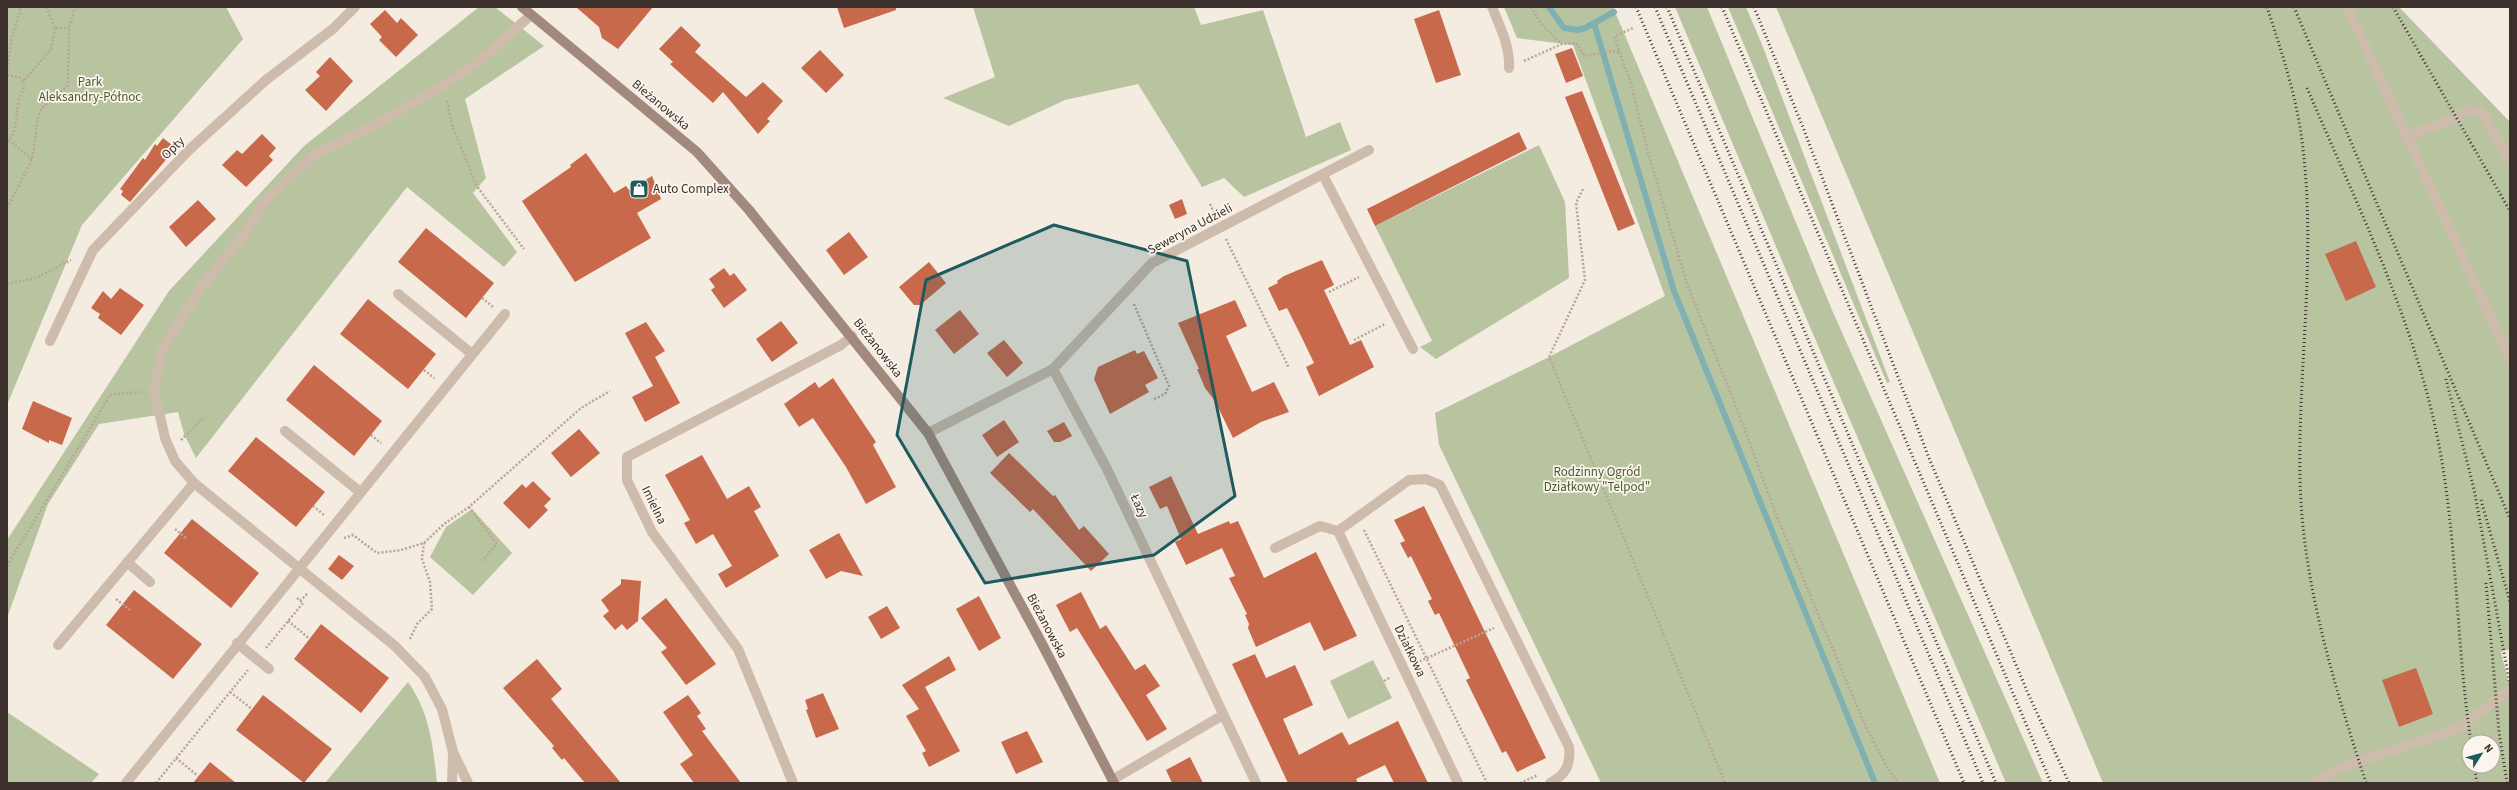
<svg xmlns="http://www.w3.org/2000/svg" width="2517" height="790" font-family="'Source Sans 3',sans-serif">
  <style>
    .green { fill: #b8c4a0; fill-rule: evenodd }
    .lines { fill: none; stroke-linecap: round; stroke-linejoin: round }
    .stream { stroke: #7fb0b2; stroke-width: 6 }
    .building { fill: #c8694b }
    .path { stroke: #b9a596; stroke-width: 2.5; stroke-dasharray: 2 2; stroke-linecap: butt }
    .lane { stroke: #cdbbac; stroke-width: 10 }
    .street { stroke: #cdbbac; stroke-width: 10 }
    .secondary { stroke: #a18a7d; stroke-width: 10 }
    .rail { stroke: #3b302b; stroke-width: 3; stroke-dasharray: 1 3; stroke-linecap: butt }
    .marked { fill: #1f5a5e; fill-opacity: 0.2; stroke: #1f5a5e; stroke-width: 3; stroke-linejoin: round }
    .labels { text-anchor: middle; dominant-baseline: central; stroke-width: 3.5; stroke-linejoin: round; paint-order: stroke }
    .park-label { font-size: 13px; fill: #4a5a2e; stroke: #fbf5ee }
    .street-label { font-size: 13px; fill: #3b302b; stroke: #fbf5ee }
    .poi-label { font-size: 13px; fill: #3b302b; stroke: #fbf5ee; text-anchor: start }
  </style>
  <rect width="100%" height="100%" fill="#f4ebe1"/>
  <path class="green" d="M7 7H226L243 39 82 225 7 405Z
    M479 7H495L544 46 465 99 486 178 473 193 517 252 504 267 407 187 196 458 184 434 178 412 99 424 48 504 7 618V540L169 291 304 146Z
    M973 7H1194L1201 25 1263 10 1306 137 1340 122 1351 150 1244 197 1224 178 1202 187 1138 84 1065 100 1009 126 943 98 995 77Z
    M1504 7H1613L1940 783H1601L1439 445 1435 413 1549 357 1665 296 1573 45 1517 38Z
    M1675 7H1707L1832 310 2043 783H2006L1807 320Z
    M1728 7H1746L1761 42 1890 382 1887 383Z
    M1776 7H2399L2510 122V649L2501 652 2510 688V783H2103ZM2469 742H2493V766H2469Z
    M1539 145 1565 202 1569 278 1436 359 1420 347 1432 341 1375 226Z
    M472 509 512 553 473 595 430 557 446 527Z
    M1373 660 1392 698 1348 719 1330 681Z
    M408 682C430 713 433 746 437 783H325Z
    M7 712 99 774 91 783H7Z"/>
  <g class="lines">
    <path class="stream" d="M1549 7 1564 28 1578 30 1585 28 1614 12
      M1594 23 1674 291 1875 783"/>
  </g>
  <path class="building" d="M576 7H653L618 49 602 38 599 27Z
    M837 7H896V10L844 28Z
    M385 10 397 23 401 18 418 35 396 57 379 40 382 37 370 24Z
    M1439 10 1461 75 1436 83 1414 19Z
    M681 26 701 45 695 52 746 97 763 82 783 101 767 119 770 121 758 134 723 92 713 103 670 64 673 62 659 49Z
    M1572 48 1583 76 1566 83 1555 54Z
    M820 50 844 75 826 93 801 68Z
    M330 57 353 81 326 111 305 90 320 76 316 72Z
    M1582 91 1635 224 1618 231 1565 97Z
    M1519 132 1527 149 1375 226 1367 209Z
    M262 134 276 148 269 156 273 160 246 187 222 165 237 150 242 154Z
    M163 138 176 148 130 202 121 195 123 191 120 189 143 158 145 160 155 144 157 146Z
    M586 153 614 193 626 186 629 190 652 176 661 199 637 213 651 238 575 282 522 201 571 167 570 165Z
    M1182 199 1187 214 1175 219 1169 205Z
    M198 200 216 219 186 247 169 227Z
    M426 228 494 283 466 318 398 262Z
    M849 232 868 257 844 275 826 250Z
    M2356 241 2376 287 2346 301 2325 254Z
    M1322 260 1334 285 1324 290 1350 345 1361 340 1374 367 1319 396 1306 367 1314 363 1302 338 1287 308 1279 311 1268 288 1278 283 1277 281 1284 276Z
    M929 262 946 283 920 305H914L899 287Z
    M724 268 730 276 734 273 747 290 724 308 711 290 715 287 709 279Z
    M120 288 144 305 121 335 98 318 100 314 91 308 103 291 111 299Z
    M368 299 436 354 408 389 340 334Z
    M1235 300 1247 326 1226 336 1252 392 1274 382 1289 412 1261 422 1233 438 1215 401 1205 388 1197 369H1199L1178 323Z
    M960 310 979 334 954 354 935 330Z
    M781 321 798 343 772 362 756 339Z
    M646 322 665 351 655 357 680 403 645 422 632 397 653 386 625 333Z
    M1004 340 1023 363 1007 377 987 353Z
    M1135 350 1137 354 1144 351 1158 378 1145 385 1149 392 1110 414 1094 379 1098 367Z
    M314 365 382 421 354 456 286 400Z
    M833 378 876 442 873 445 896 487 866 504 846 467 813 418 799 427 784 404 815 382 819 388Z
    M33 401 72 418 62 445 49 440V443L22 429Z
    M1004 420 1019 442 997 457 982 435Z
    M1064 422 1072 436 1060 442H1054L1047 431Z
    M579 429 600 453 571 477 551 453Z
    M256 437 325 492 296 527 228 471Z
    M1009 453 1053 496 1055 495 1079 530 1084 526 1109 554 1091 571 1033 509 1030 512 990 473Z
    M702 455 727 499 749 486 761 507 754 511 779 556 726 588 718 574 732 566 713 534 696 544 684 523 690 520 665 475Z
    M1171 476 1198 534 1229 521 1230 524 1238 521 1264 578 1316 552 1357 636 1324 651 1310 622 1256 647 1248 628 1249 624 1245 615 1247 614 1229 578 1235 576 1222 548 1186 565 1175 542 1181 539 1167 506 1160 509 1149 487Z
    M533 481 551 499 544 506 548 510 529 529 503 503 522 484 526 488Z
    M1424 506 1546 758 1517 772 1506 751 1502 753 1466 680 1470 678 1460 657 1439 613 1435 615 1428 601 1432 599 1411 556 1408 558 1400 543 1405 541 1394 520Z
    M192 519 259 573 231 608 164 553Z
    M839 533 863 576 841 571 826 579 809 550Z
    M339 555 354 566 342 580 328 569Z
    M621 579 641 581 638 621 627 630 622 624 615 630 603 616 609 611 601 600 621 584Z
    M134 590 202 644 173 679 106 625Z
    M1081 592 1100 629 1106 625 1135 670 1145 664 1160 686 1146 695 1167 729 1147 741 1077 628 1070 632 1056 605Z
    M979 596 1001 638 979 651 956 609Z
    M666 598 716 664 686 685 661 652 667 648 641 618Z
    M887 606 900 628 881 639 868 617Z
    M321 624 389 678 361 713 294 659Z
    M1255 654 1266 678 1295 665 1313 705 1283 719 1299 755 1342 732 1349 745 1398 721 1428 783H1394L1385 765 1356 779 1358 783H1288L1232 664Z
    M949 656 956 670 925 687 960 751 929 767 922 753 926 751 906 716 919 709 902 685Z
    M537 659 562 689 551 699 621 783H585L564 758 562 760 552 748 554 746 503 688Z
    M2416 668 2433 714 2399 727 2382 680Z
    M823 693 839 729 816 738 806 710 808 709 805 700Z
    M263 695 332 749 304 783 236 730Z
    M688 695 701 713 697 716 706 729 702 731 741 783H694L680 764 693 755 663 712Z
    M1027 731 1043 762 1016 774 1001 742Z
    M1190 757 1203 783H1172L1166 770Z
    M210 762 236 783H193Z"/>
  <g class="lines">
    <path class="path" d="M46 7 55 28H69
      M1531 7 1543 26 1562 44
      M1619 52 1630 80 1649 156 1687 284 1742 422 1775 512 1865 725 1887 767 1899 783
      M1524 61 1562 44 1576 43 1585 56 1611 51 1619 52 1615 36 1633 28
      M7 69 12 37 21 7
      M7 75 19 77 24 81 51 49 55 28
      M447 101 452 125 476 185 524 249
      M9 140 32 160
      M7 142C20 127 15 116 19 99 21 92 26 88 24 81
      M1583 189 1576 203 1585 280 1549 357 1725 783
      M1210 204 1215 215
      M7 208 32 160 38 117 41 109 68 85 69 28 75 7
      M1226 239 1289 368
      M7 284 36 278 71 260
      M1329 292 1359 277
      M482 298 493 307
      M1134 304 1169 386 1165 394 1152 400
      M1354 340 1385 324
      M424 370 434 378
      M371 435 381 443
      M181 440 204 417
      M313 506 324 515
      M469 507 497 544 482 561
      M175 529 187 539
      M1364 530 1487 783
      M344 538 353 535 377 553 401 550 424 543 444 524 469 507 581 408 610 391
      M7 566 110 395 140 392
      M116 599 130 610
      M300 601 307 594
      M288 621 310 639
      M410 639 417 624 432 609 430 582 422 559 424 543
      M266 648 303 603 296 597
      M1416 663 1494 628
      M1384 681 1391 677
      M230 692 252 709
      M176 758 198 776
      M156 783 248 670
      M1520 783 1538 775"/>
    <path class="lane" d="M2347 7 2510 359
      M2406 137 2455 118 2468 110 2481 111 2510 160
      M398 294 472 354
      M285 431 360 492
      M1338 531 1458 783
      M1275 548 1320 526 1338 531 1409 480 1426 479 1440 485 1569 747C1571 764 1566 775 1550 783
      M127 562 150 582
      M237 643 269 669
      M58 645 194 483
      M126 783 505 314
      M2313 783 2332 772 2359 761 2458 729 2510 690"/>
    <path class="street" d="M1492 7C1500 27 1510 46 1509 68
      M1323 175 1413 349
      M50 341 93 250 189 150 266 80 334 28 355 7
      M1053 369 1152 263 1369 150
      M928 433 1053 369 1107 469 1256 783
      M1112 780 1223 715
      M452 783 453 754
      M468 783 453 752 442 709 425 677 395 646 194 483 175 461 165 438 154 389 163 348 202 286 243 237 263 203 314 155 373 126 444 85 477 63 531 15
      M793 783 738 649 652 532 627 480V457L841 345 852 336"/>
    <path class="secondary" d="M522 7 697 152 749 210 928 433 1041 642 1114 783"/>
    <path class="rail" d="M1636 7 1964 783
      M1655 7 1983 783
      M1667 7 1996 783
      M1722 7 2051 783
      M1754 7 1804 130 1929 458 2027 691 2069 783
      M2267 7C2282 53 2298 101 2303 149 2316 259 2298 368 2300 478 2302 582 2334 684 2366 783
      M2294 7 2510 519
      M2393 7 2510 211
      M2307 88C2354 198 2409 309 2435 426 2458 530 2455 637 2471 742
      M2446 379 2474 489 2510 685
      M2481 500 2510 602
      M2486 583 2499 732 2507 783
      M2474 766 2477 783"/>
  </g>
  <path class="marked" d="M1054 225 1187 261 1235 496 1154 555 985 583 897 435 926 280Z"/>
  <defs>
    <g id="shop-square" transform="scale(1)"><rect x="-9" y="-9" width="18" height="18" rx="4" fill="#1f5a5e" stroke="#fbf5ee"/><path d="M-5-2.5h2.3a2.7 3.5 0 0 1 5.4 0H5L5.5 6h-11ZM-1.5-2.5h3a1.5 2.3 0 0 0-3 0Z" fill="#fff"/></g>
  </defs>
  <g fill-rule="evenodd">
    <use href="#shop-square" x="639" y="189"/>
  </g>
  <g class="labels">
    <g class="park-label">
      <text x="90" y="82">Park<tspan x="90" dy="15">Aleksandry-Północ</tspan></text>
      <text x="1597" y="472">Rodzinny Ogród<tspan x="1597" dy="15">Działkowy "Telpod"</tspan></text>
    </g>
    <g class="street-label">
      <text transform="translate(661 105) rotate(40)">Bieżanowska</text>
      <text transform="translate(173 148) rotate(-45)">Opty</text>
      <text transform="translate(1190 229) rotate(-28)">Seweryna Udzieli</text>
      <text transform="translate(878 348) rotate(52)">Bieżanowska</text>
      <text transform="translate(654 505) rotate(64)">Imielna</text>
      <text transform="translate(1139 506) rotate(65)">Łazy</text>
      <text transform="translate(1047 626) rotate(62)">Bieżanowska</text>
      <text transform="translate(1410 651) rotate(64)">Działkowa</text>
    </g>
    <g class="poi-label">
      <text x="653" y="189">Auto Complex</text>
    </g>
  </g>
  <rect width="2517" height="790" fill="none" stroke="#3b302b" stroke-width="16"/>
  <g transform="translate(2481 754) rotate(53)"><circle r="19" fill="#fbf5ee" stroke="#aea6a0"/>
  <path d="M0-3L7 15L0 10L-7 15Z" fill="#1f5a5e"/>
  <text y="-6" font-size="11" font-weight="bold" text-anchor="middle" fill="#3b302b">N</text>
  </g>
</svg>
